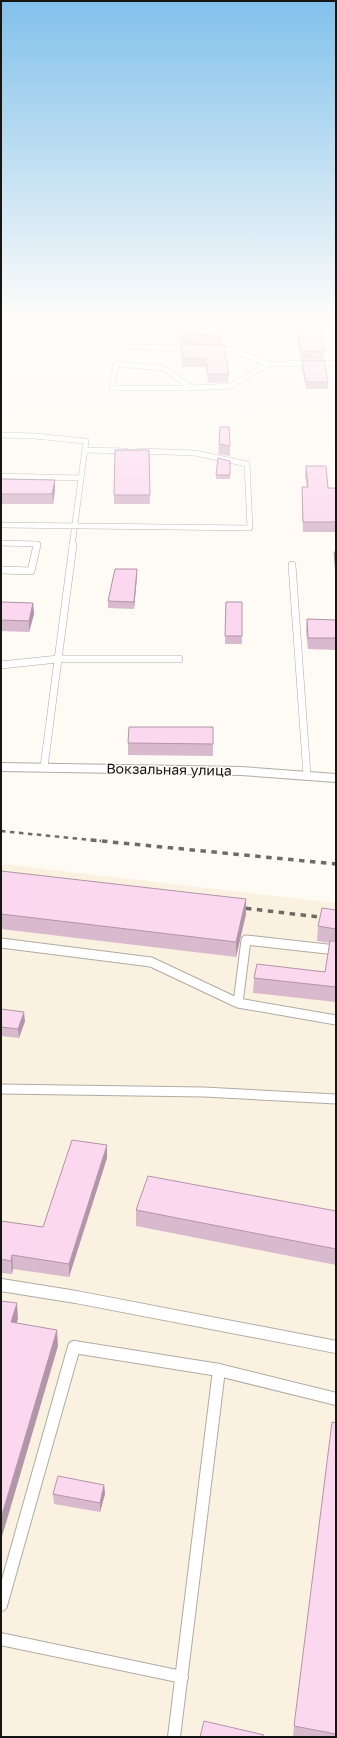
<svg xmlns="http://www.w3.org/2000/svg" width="337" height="1738" font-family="'Golos Text',sans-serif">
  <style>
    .built { fill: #fbf1e0 }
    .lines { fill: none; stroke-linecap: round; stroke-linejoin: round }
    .service-far3-casing { stroke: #b1aba2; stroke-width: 6 }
    .service-far2-casing { stroke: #b1aba2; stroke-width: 8 }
    .service-far1-casing { stroke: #b1aba2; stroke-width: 11 }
    .service-casing { stroke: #b1aba2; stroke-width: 14 }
    .minor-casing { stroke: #b1aba2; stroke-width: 2 }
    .service-far3 { stroke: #fff; stroke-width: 5 }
    .service-far2 { stroke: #fff; stroke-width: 7 }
    .service-far1 { stroke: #fff; stroke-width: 9 }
    .service { stroke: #fff; stroke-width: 12 }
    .minor { fill: #fff; fill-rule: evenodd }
    .rail-far1 { stroke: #6e6b67; stroke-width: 2.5; stroke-dasharray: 4.5 4.5; stroke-linecap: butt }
    .rail { stroke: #6e6b67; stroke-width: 3.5; stroke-dasharray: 5.5 5.5; stroke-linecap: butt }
    .wall { fill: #d9b9ce }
    .shaded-wall { fill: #b096a8 }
    .building { fill: #fcd7f0; stroke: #b096a8 }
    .labels { text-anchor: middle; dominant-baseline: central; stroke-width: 3; stroke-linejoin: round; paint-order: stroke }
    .street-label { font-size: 14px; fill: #171512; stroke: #fefaf4 }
  </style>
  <rect width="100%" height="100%" fill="#fefaf4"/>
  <path class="built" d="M1 864 336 903V1737H1Z"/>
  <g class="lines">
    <g class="service-far3-casing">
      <path id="service-far3" d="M129 347 190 348
        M214 348 229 349 269 364 336 363
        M116 364 163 368 192 388H112Z
        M192 388 230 386 269 364
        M1 435 34 436 86 441 72 546
        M85 450 126 451
        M1 476 81 478
        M1 525 250 528 247 464 195 453 140 451
        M1 543 37 544V546"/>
    </g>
    <g class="service-far2-casing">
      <path id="service-far2" d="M292 565 307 775
        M1 570 31 571 37 545
        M1 665 58 659H179
        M44 767 73 545"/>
    </g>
    <g class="service-far1-casing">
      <path id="service-far1" d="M1 943 151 962 238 1003 336 1020
        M238 1003 246 940 336 950
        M1 1089 204 1092 336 1099"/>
    </g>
    <g class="service-casing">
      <path id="service" d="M1 1285 76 1297 336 1347
        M1 1605 74 1347 219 1370 336 1399
        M1 1639 182 1677
        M174 1737 219 1370"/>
    </g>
    <g class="minor-casing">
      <path id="minor" d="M1 763 241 767 336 774V782L241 775 1 771Z"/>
    </g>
    <use href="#service-far3" class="service-far3"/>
    <use href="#service-far2" class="service-far2"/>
    <use href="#service-far1" class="service-far1"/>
    <use href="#service" class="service"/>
    <use href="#minor" class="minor"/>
    <path class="rail-far1" d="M1 831 101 841"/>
    <path class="rail" d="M91 840 336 864
      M235 907 336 919"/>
  </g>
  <path class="wall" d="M296 322 325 351 324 359 301 360 295 329Z
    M179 325 222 336V345L229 374 228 382 208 383 206 367H182L181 352V344H180L179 334Z
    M302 361 328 382V389H306L302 368Z
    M219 444 230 446V456L218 454Z
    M149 450 150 504H114V495Z
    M306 466 328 488H336V532H303L302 497V487H307L305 476Z
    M216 475H230V479H216Z
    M1 479 55 490 53 504H1Z
    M334 552H336V583L334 560Z
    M137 576 134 609 108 608V601Z
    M1 602 33 603 34 614 29 632 1 631Z
    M226 602 242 636V644H225Z
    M307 619 336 620V650L308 649 306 630Z
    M213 727V756L128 755V743Z
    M1 871 246 914 236 957 1 929Z
    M336 910V1002L253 993 254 978 325 972 330 943 317 941 318 926Z
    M1 1009 25 1021 19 1038 1 1036Z
    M107 1158 69 1277 13 1269 12 1274 1 1273V1221L43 1227Z
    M136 1210 336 1211V1265L136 1226Z
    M336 1423V1737H293L294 1726Z
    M104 1485 105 1494 100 1512 54 1504 53 1494Z"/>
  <path class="shaded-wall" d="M55 480V490L53 504 52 494Z
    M137 569V576L134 609V602Z
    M33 603 34 614 29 632V621Z
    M246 899V914L236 957V942Z
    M24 1012 25 1021 19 1038 18 1029Z
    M107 1145V1158L69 1277V1264Z
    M12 1255 13 1269 12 1274 11 1261Z
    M17 1303 18 1319 12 1338 11 1322Z
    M57 1330 58 1346 1 1540V1518Z
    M104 1485 105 1494 100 1512V1503Z"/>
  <path class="building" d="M296 322H319L325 351H301Z
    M179 325H220L222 336 180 335Z
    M181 344 224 345 229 374H208L206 358H183Z
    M302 361H324L328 382H306Z
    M220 427H229L230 446 219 444Z
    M115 450H149L150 495H114Z
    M218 458 230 461V475H216Z
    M306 466H326L328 488H336V522H303L302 487H308Z
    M1 479 55 480 52 494H1Z
    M334 552H336V570Z
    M115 569H137L134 602 108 601Z
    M1 602 33 603 29 621 1 620Z
    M226 602H242V636H225Z
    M307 619 336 620V638H308Z
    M129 727H213V744L128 743Z
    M1 871 246 899 236 942 1 914Z
    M322 908 336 910V929L318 926Z
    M330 941H336V987L254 978 257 964 325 972Z
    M1 1009 24 1012 18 1029 1 1027Z
    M72 1140 107 1145 69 1264 12 1255 11 1261 1 1259V1221L43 1227Z
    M148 1176 336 1211V1249L136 1210Z
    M1 1301 17 1303 11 1322 57 1330 1 1518Z
    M332 1422 336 1423V1734L294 1726Z
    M58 1476 104 1485 100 1503 53 1494Z
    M204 1721 264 1735 263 1737H200Z"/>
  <linearGradient id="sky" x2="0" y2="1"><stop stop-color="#81c1eb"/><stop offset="0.57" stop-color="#fffdfa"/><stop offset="1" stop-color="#fffdfa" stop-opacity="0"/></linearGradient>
  <rect width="337" height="565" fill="url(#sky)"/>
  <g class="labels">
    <g class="street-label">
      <text transform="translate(169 769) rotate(1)">Вокзальная улица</text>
    </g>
  </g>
  <rect width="337" height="1738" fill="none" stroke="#171512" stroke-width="4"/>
</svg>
